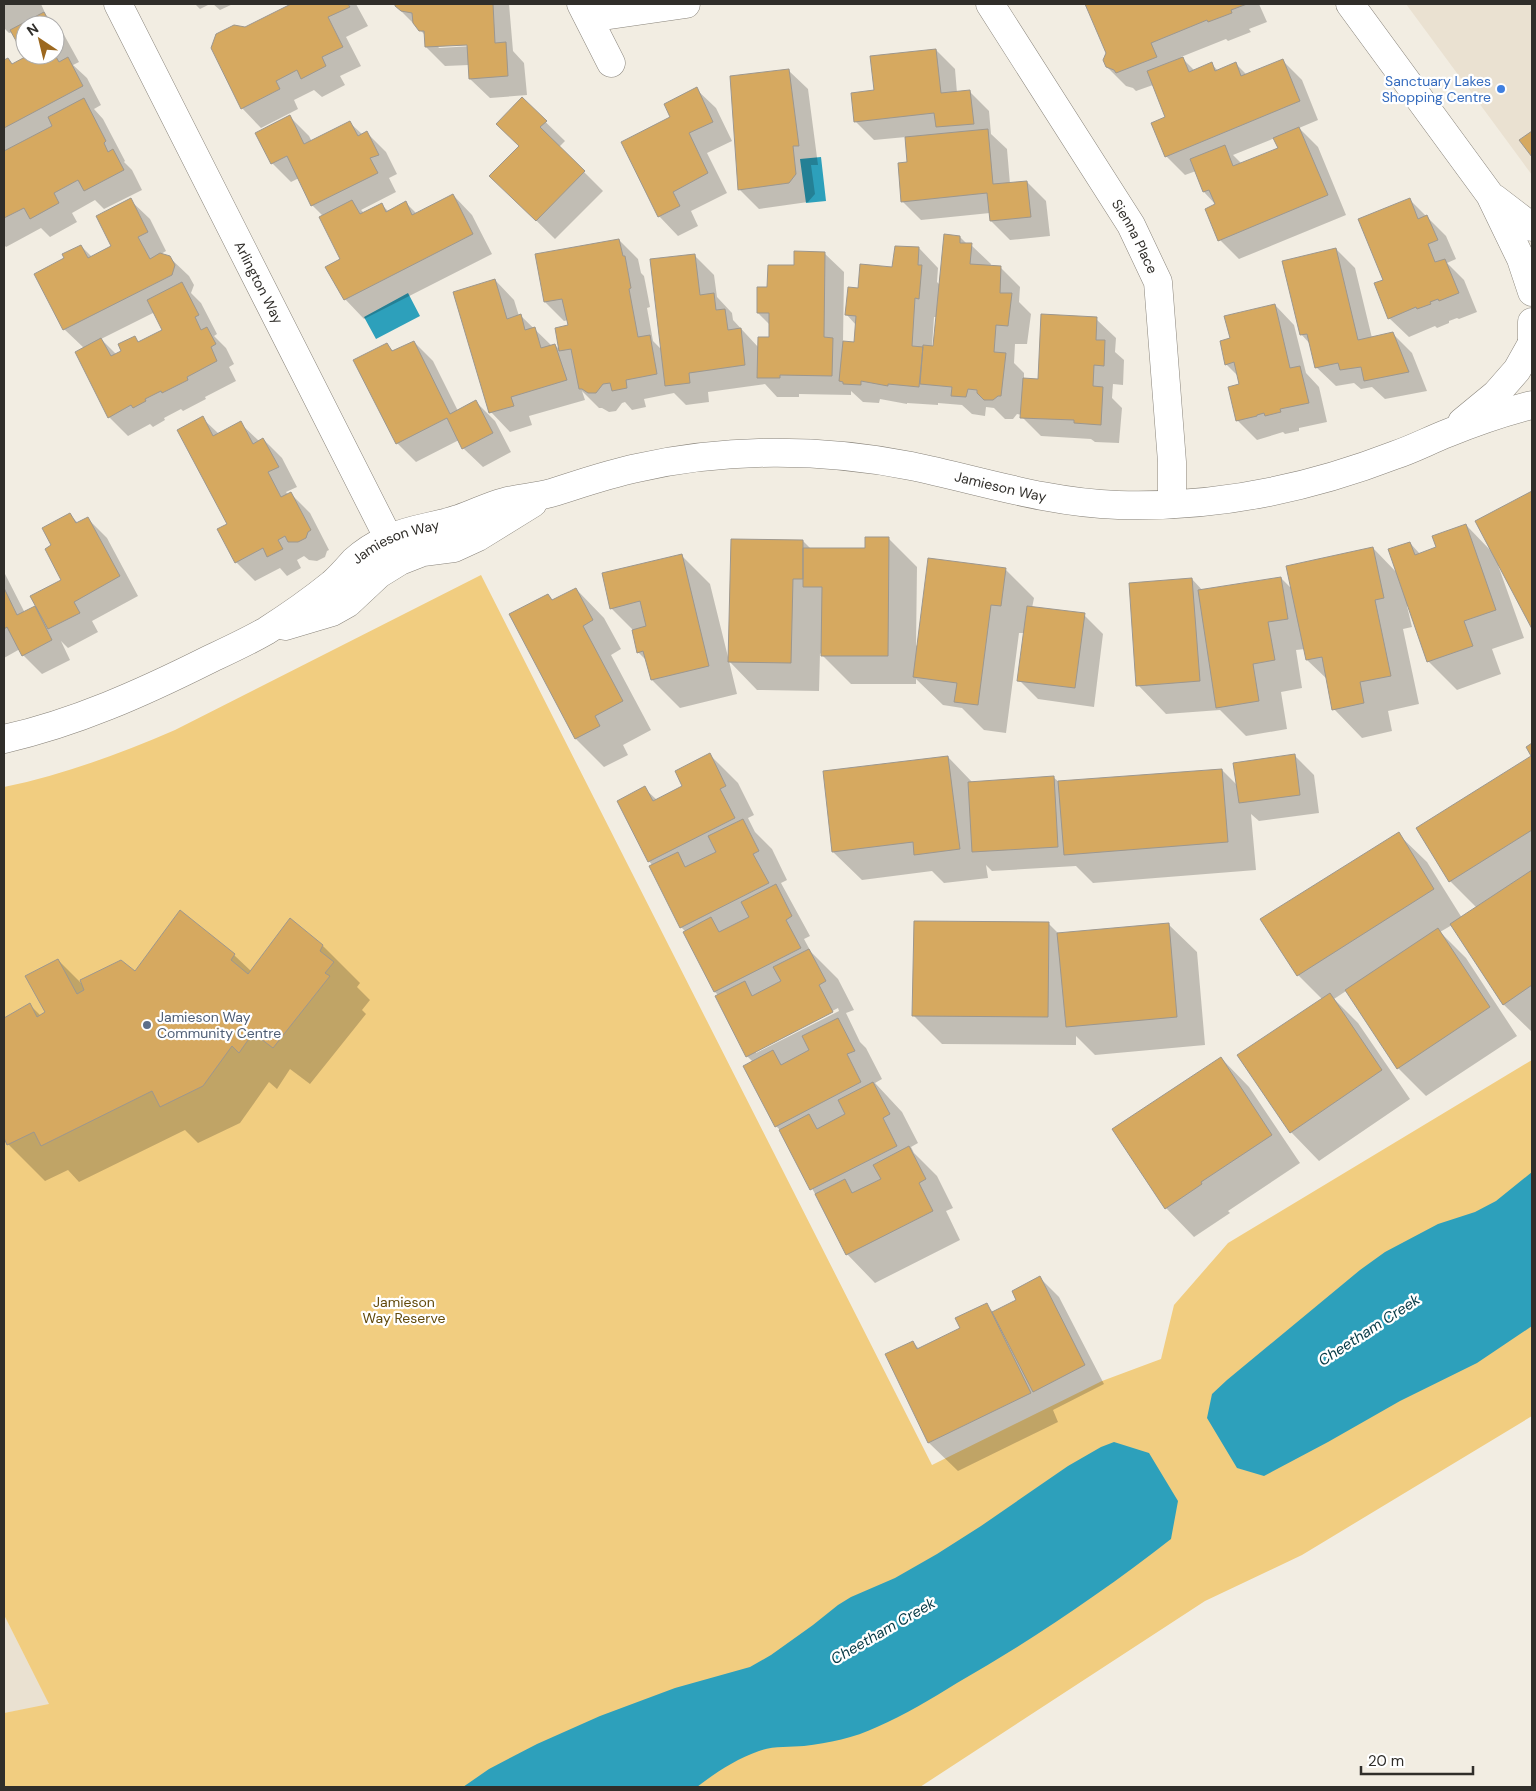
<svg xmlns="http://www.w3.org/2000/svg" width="1536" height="1791" font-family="'DM Sans',sans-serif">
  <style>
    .built { fill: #eae1d1 }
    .green { fill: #f1cd80 }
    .water { fill: #2da0bb }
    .shadow { fill: #0003; fill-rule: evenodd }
    .building { fill: #d6a960; stroke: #9d978e }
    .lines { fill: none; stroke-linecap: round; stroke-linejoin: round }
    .street-casing { stroke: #89847b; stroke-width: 29 }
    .secondary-casing { stroke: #89847b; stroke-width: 29 }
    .street { stroke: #fff; stroke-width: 28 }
    .secondary { stroke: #fff; stroke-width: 28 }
    .shop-dot { fill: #3f7fe0; stroke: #fff; stroke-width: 2 }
    .service-dot { fill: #5c6f8a; stroke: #fff; stroke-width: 2 }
    .labels { text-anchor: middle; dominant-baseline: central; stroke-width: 4.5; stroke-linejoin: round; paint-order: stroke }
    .shop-label { font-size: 14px; fill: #366cbe; stroke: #fff; text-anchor: end }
    .street-label { font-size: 14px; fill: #302e2a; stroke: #fff }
    .service-label { font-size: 14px; fill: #4e5e75; stroke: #fff; text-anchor: start }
    .park-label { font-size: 14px; fill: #624a0b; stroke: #fff }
    .water-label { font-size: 15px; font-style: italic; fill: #053945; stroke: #fff }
  </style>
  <rect width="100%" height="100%" fill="#f2ede2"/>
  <path class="built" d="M1406 4H1532V175Z
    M4 1615 50 1705 4 1713Z"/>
  <path class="green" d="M481 575 932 1465 1102 1381 1161 1359 1174 1305 1228 1243 1532 1060V1416L1302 1555 1205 1601 920 1787H4V1713L49 1704 4 1615V787C63 775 119 754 175 730Z"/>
  <path class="water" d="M821 157 826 201 806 203 800 159Z
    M408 293 420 316 376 339 364 317Z
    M1532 1172V1326L1477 1363 1400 1401 1328 1442 1264 1476 1237 1468 1207 1418 1212 1394 1227 1380 1360 1270 1385 1252 1438 1224 1475 1212 1496 1201Z
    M1114 1442 1149 1453 1178 1501 1171 1539C1103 1592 1032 1640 957 1683 931 1699 905 1715 877 1727 854 1738 829 1743 804 1746 790 1747 772 1746 759 1751 736 1759 715 1773 697 1787H463L489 1769 537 1744 600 1716 675 1688 750 1667 771 1655 813 1625 838 1605 851 1597 895 1578 937 1554 981 1526 1068 1466 1101 1447Z"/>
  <path class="shadow" d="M4 4H41L46 15 63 33 79 62 73 65 87 78 101 105 94 109 103 119 125 161 124 162 132 170 142 190 104 209 95 200 72 213 77 222 50 237 41 228 6 247 4 245V62L8 59 13 65 27 57 25 55H55V25H25V55L13 32 9 33 4 28Z
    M195 4H210L200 9Z
    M213 4H233L220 10Z
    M294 4H356L368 26 346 37 361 66 340 76 345 85 322 97 314 90 294 100 298 109 261 128 242 108 245 28Z
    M396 4H509L513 51 524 63 527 95 490 98 470 79 469 65 445 66 426 47V36L396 6ZM473 43V46L439 48 437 45Z
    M1087 4H1259L1267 22 1249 29 1251 32 1228 41 1226 39 1181 57 1195 71 1212 64 1218 71 1236 64 1247 75 1283 61 1302 80 1318 120 1299 128 1318 147 1346 215 1239 259 1220 240 1216 205 1204 192 1196 171 1185 175 1166 156 1167 118 1153 85 1136 91 1133 88 1126 86 1107 67V53ZM1275 138 1279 149 1242 164 1233 155Z
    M936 50 955 69 957 93 970 92 989 111 991 134 1007 149 1010 184 1027 182 1046 201 1050 236 1010 240 991 221 990 213 921 220 902 201 909 164 906 137 874 140 855 121 875 91Z
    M788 70 808 89 818 165H811L815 194 808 202 759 209 740 190 731 77Z
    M696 89 716 108 732 141 707 153 727 193 691 211 698 226 678 236 659 216 672 118Z
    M522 99 565 141 559 147 603 191 555 239 491 176 520 146Z
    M290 117 309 136 312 142 350 123 363 135 367 133 386 152 397 174 389 178 396 192 361 210 364 213 382 205 389 212 406 203 417 214 453 195 472 215 492 254 364 319 345 299 342 260 323 216 312 205 299 178 291 182 272 163Z
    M130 200 150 219 166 251 161 254 169 257 189 276 194 285 191 293 201 303 217 334 214 336 226 348 234 364 229 367 236 381 205 397 206 399 183 411 181 409 164 418 165 420 153 427 150 424 128 436 109 417 84 348 64 329 66 259 81 246 92 257 113 246ZM155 312 164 330 139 343 134 338 123 351 116 354 101 339Z
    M1410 200 1446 236 1456 259 1447 263 1464 280 1477 312 1459 319 1457 318 1449 321V323L1437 328 1435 326 1409 337 1389 318 1385 281Z
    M960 237 968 245H971L991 264 990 267 1001 268 1020 287 1019 302 1031 314 1027 344H1015L1014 363 1024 373V380L1039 381 1096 319 1116 338 1115 352 1124 360 1123 385 1113 384 1112 398 1122 408 1119 443 1095 442 1091 439 1041 436 1022 417V415L1017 414 1013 419H1005L994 408 986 407 985 416 972 414 962 405 938 403V405L907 403V404L880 399 879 403 863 402 851 391V395L799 394V397H777L765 384 708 392 709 402 686 405 674 393 644 399 646 407 632 410 625 402 622 403 616 411 609 412 602 408H599L582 391 585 400 529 416 532 425 510 432 491 412 495 280 514 300 519 316H521L552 346 555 345 560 350 569 326 568 320 564 321 545 302 619 240 638 259 641 273 644 276 650 307 647 308 653 341 662 350 695 256 714 275 717 297 732 313 733 320 759 348 770 338V325L758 313 769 288 795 266 824 253 844 272 843 342 855 343 856 325 847 315 859 289 893 269 919 248 938 268 937 282 941 286ZM934 317H938L935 347H932Z
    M1336 249 1355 268 1372 338 1393 334 1412 353 1427 391 1385 399 1372 387 1361 389 1354 383 1336 386 1316 367 1311 345 1301 334Z
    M1275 305 1294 325 1306 373 1319 387 1327 422 1299 428V431L1285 434 1283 432 1257 440 1237 420 1241 385 1239 377 1226 364 1231 339Z
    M414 342 433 361 458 411 476 402 495 421 511 452 483 467 463 448 459 440 416 462 397 443 387 345 394 352Z
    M202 418 219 434 240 423 259 441 263 439 282 458 297 487 286 492 288 495 290 493 310 513 329 550 327 551 325 557 317 561 309 560 304 556 297 560 301 568 287 576 280 568 255 581 236 562Z
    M1532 492V626L1499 564 1498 565 1524 638 1492 649 1501 674 1457 690 1428 661 1409 606H1407L1412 627 1403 629 1419 704 1388 711 1392 731 1362 738 1334 709 1328 680 1307 660 1305 649 1296 650 1302 688 1281 692 1287 729 1246 736 1220 710 1166 714 1138 685 1192 579 1203 591 1281 578 1293 590 1373 548 1398 574 1410 543 1420 554 1438 548 1466 525 1492 552 1477 521Z
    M69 514 78 523 87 518 107 538 138 596 92 621 98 632 68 648 61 641 70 660 42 674 23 655 20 649 4 658V572L25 613 37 606 63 580 53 546Z
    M888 538 917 567 916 646 1005 569 1034 598 1032 608 1084 615 1103 634 1094 707 1038 699 1019 680 1025 633H1019L1006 733 984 730 962 708 943 705 916 679V684H851L820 653 819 691 757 690 729 661 737 694 680 708 652 680 647 661 638 652 633 630 611 608 681 555 710 584 728 657 803 541 811 549 867 550Z
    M576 589 604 618 621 649 611 655 651 730 623 745 628 755 604 767 576 739 510 615 548 595 553 601Z
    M710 755 738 783 754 815 748 818 755 832 772 849 787 880 781 883 810 936 804 939 811 952 838 979 854 1010 846 1013 860 1042 866 1048 882 1079 875 1083 902 1112 918 1143 911 1147 914 1153 937 1176 953 1208 946 1211 960 1240 875 1283 847 1254 782 1132 776 1126 753 1062 747 1056 719 996 715 992 684 932H686L681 927 653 866 649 861 644 788 657 800 684 786ZM838 1008 839 1011 756 1053V1051Z
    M1295 756 1314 775 1319 813 1259 821 1251 814 1256 870 1093 883 1076 866 992 871 986 865 988 878 944 883 932 871 862 880 833 852 948 757 973 783 1053 777 1059 782 1222 770 1238 786Z
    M1532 757V1032L1503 1004 1452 925 1440 932 1466 958 1517 1036 1426 1096 1398 1068 1346 991 1334 999 1358 1023 1410 1099 1319 1161 1291 1132 1322 999 1298 975 1398 834 1427 862 1462 918 1477 908 1450 881 1417 828Z
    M1048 923 1059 934 1168 924 1197 952 1205 1045 1095 1055 1076 1036V1045L942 1044 914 1016Z
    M323 946 360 983 357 987 370 1000 362 1010 366 1014 310 1084 290 1069 277 1089 269 1082 240 1123 198 1143 185 1130 79 1182 68 1170 45 1181 8 1144 4 1136V1019L30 1005 41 1016 46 1013 58 960 84 986 136 973 234 955 252 972Z
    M1221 1058 1249 1087 1300 1163 1228 1211 1230 1213 1194 1237 1166 1208Z
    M1040 1278 1059 1297 1104 1384 1053 1410 1058 1422 958 1471 929 1443 887 1355 913 1342 919 1349 962 1329 986 1305 994 1313 1018 1300Z"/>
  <path class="building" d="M291 4H348L350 7 328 17 343 47 322 57 326 66 301 79 297 70 276 81 280 89 241 109 211 48 216 34 234 25 245 27Z
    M395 4H493L495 43 506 42 508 76 469 79 467 45 425 47 424 31H419L413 23 412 13 401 11 395 6Z
    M1085 4H1247L1231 10 1232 13 1208 22 1207 20 1151 43 1157 57 1116 73 1114 70 1106 67 1103 60 1106 53Z
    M44 12 51 25H25V55H55L59 62 68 57 83 86 4 128V60L8 58 12 64 25 57 10 30Z
    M55 32 61 42 55 46Z
    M936 49 941 93 970 90 974 124 936 127 934 113 854 122 851 93 874 90 870 56Z
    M1183 57 1189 72 1212 62 1215 71 1236 62 1241 76 1283 59 1300 101 1165 157 1151 123 1165 117 1147 71Z
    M789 69 799 146H793L796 174 789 183 738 190 730 76Z
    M697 87 713 122 689 133 708 173 673 192 680 206 658 217 621 142 670 117 664 104Z
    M522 97 547 121 540 127 585 171 536 221 489 176 519 146 496 124Z
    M84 98 106 141 104 143 108 152 113 149 124 170 84 191 78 180 54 193 59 203 30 219 24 208 4 218V151L52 126 48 117Z
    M290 115 304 144 350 121 358 136 367 131 379 155 370 158 378 173 311 206 287 156 271 164 255 133Z
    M1299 127 1328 195 1218 241 1205 209 1215 204 1209 190 1203 192 1190 159 1225 145 1233 166 1278 148 1273 138Z
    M988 129 993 184 1027 181 1031 217 990 221 987 193 901 202 898 163 907 162 905 137Z
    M1532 131V157L1519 140Z
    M453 194 473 234 344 300 325 267 340 259 319 217 352 200 360 214 382 203 386 212 406 201 412 215Z
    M131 198 148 232 138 237 150 259 160 253 170 256 175 265 172 275 63 330 34 274 64 258 62 254 81 245 88 258 111 246 96 216Z
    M1410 198 1418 219 1427 215 1438 240 1428 244 1435 262 1445 259 1459 293 1439 301 1438 299 1430 302 1431 304 1417 309 1416 307 1388 319 1374 283 1383 280 1358 219Z
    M944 234 960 236V243H972L970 264 1001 266 1000 293H1012L1008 326 996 325 994 352 1006 353 1001 396H998L993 400H984L977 393V390L968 389 966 397 951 396 952 387 920 384 923 345 933 346Z
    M619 239 623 256H625L631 288 629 289 638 337 650 335 657 374 626 380 627 388 612 391 610 383 603 384 596 393H588L582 389H579L571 349 559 351 555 328 568 325 562 299 544 302 535 254Z
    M895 246 919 247 918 265H922L919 299 915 298 912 346 923 347 919 387 888 384V386L861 381V385L843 384V382L839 381 843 341 854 342 856 316 845 315 848 287 858 288 860 264 892 267Z
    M1336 248 1358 340 1393 332 1409 372 1364 381 1361 367 1340 370 1338 363 1315 368 1307 334 1300 335 1282 261Z
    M794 251 825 252 824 337 833 338 832 376 780 375V378H757L758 337H769V313H757V287H767L768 265H794Z
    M695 254 700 295 714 293 716 310 725 309 728 330 741 328 745 365 689 373 690 383 665 386 650 259Z
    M495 279 507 319 521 314 525 330 535 327 541 348 555 344 567 380 511 397 514 406 489 413 453 292Z
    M182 282 199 315 195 317 201 330 207 327 216 344 211 347 217 361 187 377 188 380 162 393 161 391 145 399 146 401 133 408 131 405 108 418 75 352 101 338 111 356 121 351 118 344 135 336 138 342 162 330 147 300Z
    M1275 304 1290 368 1300 366 1309 403 1280 409 1281 412 1265 416 1264 413 1257 415V416L1236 421 1228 387 1239 384 1234 362 1225 365 1220 341 1230 338 1224 316Z
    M1041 314 1097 317 1096 340H1105L1104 366 1094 365 1093 386 1103 387 1101 425 1074 423V420L1020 418 1023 378 1038 379Z
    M414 341 450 414 476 400 493 433 462 449 447 418 396 444 353 360 387 343 392 351Z
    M203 416 213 436 241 421 253 444 263 438 279 467 268 472 281 497 291 492 311 530 308 532 306 538 298 542H288L285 536 278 540 283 549 267 557 263 548 235 563 217 529 227 524 177 430Z
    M1532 491V629L1475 521Z
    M70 513 76 523 88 517 120 576 74 602 80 613 48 629 30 596 61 580 45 549 51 545 42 528Z
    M1466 524 1496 610 1464 621 1473 646 1427 662 1388 549 1410 542 1415 555 1436 547 1432 536Z
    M865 537H889L888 656H821L822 587H803V548H865Z
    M731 539 803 540V579H793L791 663 728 662Z
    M1373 547 1384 598 1375 600 1391 676 1360 682 1364 703 1332 710 1322 657 1306 660 1286 566Z
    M682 554 709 666 651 680 643 651 637 653 632 630 646 626 640 601 610 609 602 573Z
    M928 558 1006 568 1001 606 991 605 978 705 954 702 957 683 913 677Z
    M1281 577 1288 619 1268 622 1275 660 1253 664 1259 701 1216 708 1198 590Z
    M1192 578 1200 681 1136 686 1129 583Z
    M4 588 17 615 35 606 52 640 22 656 7 627 4 629Z
    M576 588 593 620 583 626 623 701 595 716 600 726 575 739 509 614 548 594 552 600Z
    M1027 606 1085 613 1075 688 1017 681Z
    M1532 743V830L1449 882 1416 828 1531 756 1526 747Z
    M710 753 726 786 720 789 735 818 648 862 617 801 645 786 653 801 682 786 675 771Z
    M1295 754 1300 795 1239 803 1233 763Z
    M948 756 960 849 914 855 913 842 832 852 823 771Z
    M1222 769 1228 842 1064 855 1058 781Z
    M1054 776 1058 847 972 852 968 782Z
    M743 819 759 851 753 854 769 883 680 928 649 866 678 852 685 867 716 852 708 836Z
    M1399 832 1434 889 1297 976 1260 919Z
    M1532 870V985L1503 1005 1450 924Z
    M776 884 792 916 786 920 801 948 714 992 683 932 711 917 719 932 749 917 741 902Z
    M180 910 235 954 231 960 248 974 290 918 323 945 320 951 334 962 325 973 330 976 273 1048 253 1033 239 1053 232 1046 203 1086 160 1107 152 1091 41 1146 34 1132 7 1145 4 1138V1018L30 1003 37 1017 45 1012 25 976 58 959 77 994 84 990 80 980 121 960 135 971Z
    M914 921 1049 922 1048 1017 912 1016Z
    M1169 923 1177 1017 1066 1027 1057 933Z
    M1438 928 1490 1007 1397 1069 1345 990Z
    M809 949 826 981 819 985 833 1012 746 1057 715 996 745 981 752 996 781 981 773 967Z
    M1330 993 1382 1070 1290 1133 1237 1055Z
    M838 1018 855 1051 847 1054 861 1082 775 1127 743 1066 773 1050 781 1065 809 1050 802 1036Z
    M1221 1057 1272 1135 1201 1182 1202 1184 1165 1209 1112 1129Z
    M873 1082 890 1114 883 1118 897 1146 810 1190 779 1130 809 1114 817 1129 845 1114 838 1100Z
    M909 1146 926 1179 919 1183 933 1211 846 1255 815 1194 845 1179 852 1193 881 1179 873 1165Z
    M1040 1276 1085 1365 1033 1392 992 1312 1016 1300 1012 1291Z
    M987 1303 1031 1393 928 1443 885 1354 913 1341 917 1349 960 1328 955 1318Z"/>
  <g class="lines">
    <g class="street-casing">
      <g id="street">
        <path id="s1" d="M118 4 399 559"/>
        <path d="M581 4 611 63"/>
        <path id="s2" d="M990 4 1131 225 1158 282 1172 462V504"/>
        <path d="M1350 4 1490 195 1521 259 1532 292"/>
        <path d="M589 18 686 4"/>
        <path d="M1494 198 1532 227"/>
      </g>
    </g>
    <g class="secondary-casing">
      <g id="secondary">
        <path d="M1532 322V347"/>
        <path d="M1462 422 1496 394 1517 370 1531 345"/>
        <path d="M285 626 332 612 348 603 379 574 400 561 423 552 454 548 478 537 533 503"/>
        <path id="s3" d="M4 739C75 723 142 693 208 660 227 651 247 642 266 631 288 617 311 601 332 584 340 577 347 569 354 561 364 552 377 544 388 539 411 528 435 527 458 519 474 514 488 506 504 502 519 498 536 497 551 493 580 484 608 474 637 468 726 448 821 448 911 466 979 480 1047 503 1118 505 1213 508 1307 489 1395 455 1413 449 1430 440 1448 433 1475 422 1504 412 1532 405"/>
      </g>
    </g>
    <use href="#street" class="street"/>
    <use href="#secondary" class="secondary"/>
  </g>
  <circle class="shop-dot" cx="1501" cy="89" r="5"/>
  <circle class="service-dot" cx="147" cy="1025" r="5"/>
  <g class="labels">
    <g class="shop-label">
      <text x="1491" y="81">Sanctuary Lakes<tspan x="1491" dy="16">Shopping Centre</tspan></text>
    </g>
    <g class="street-label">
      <text stroke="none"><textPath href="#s2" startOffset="274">Sienna Place</textPath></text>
      <text stroke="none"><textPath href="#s1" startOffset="312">Arlington Way</textPath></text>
      <text stroke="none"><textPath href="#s3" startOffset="1065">Jamieson Way</textPath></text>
      <text stroke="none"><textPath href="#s3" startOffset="444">Jamieson Way</textPath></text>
    </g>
    <g class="service-label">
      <text x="157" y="1017">Jamieson Way<tspan x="157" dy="16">Community Centre</tspan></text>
    </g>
    <g class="park-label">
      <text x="404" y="1302">Jamieson<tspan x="404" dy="16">Way Reserve</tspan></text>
    </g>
    <g class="water-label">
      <text transform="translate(1369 1330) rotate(-33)">Cheetham Creek</text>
      <text transform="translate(883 1631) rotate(-30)">Cheetham Creek</text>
    </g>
  </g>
  <rect width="1536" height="1791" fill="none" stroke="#302e2a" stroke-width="10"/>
  <g transform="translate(40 40) rotate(325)"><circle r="24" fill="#ffffff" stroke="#acabaa"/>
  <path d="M0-4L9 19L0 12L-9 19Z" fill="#9c681f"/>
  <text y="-8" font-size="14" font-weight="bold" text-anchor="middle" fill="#302e2a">N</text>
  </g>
  <path d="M1361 1766v8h112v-8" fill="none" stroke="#302e2a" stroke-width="2.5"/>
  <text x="1368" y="1766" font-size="15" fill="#302e2a" stroke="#ffffff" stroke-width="4" paint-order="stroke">20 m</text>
</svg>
